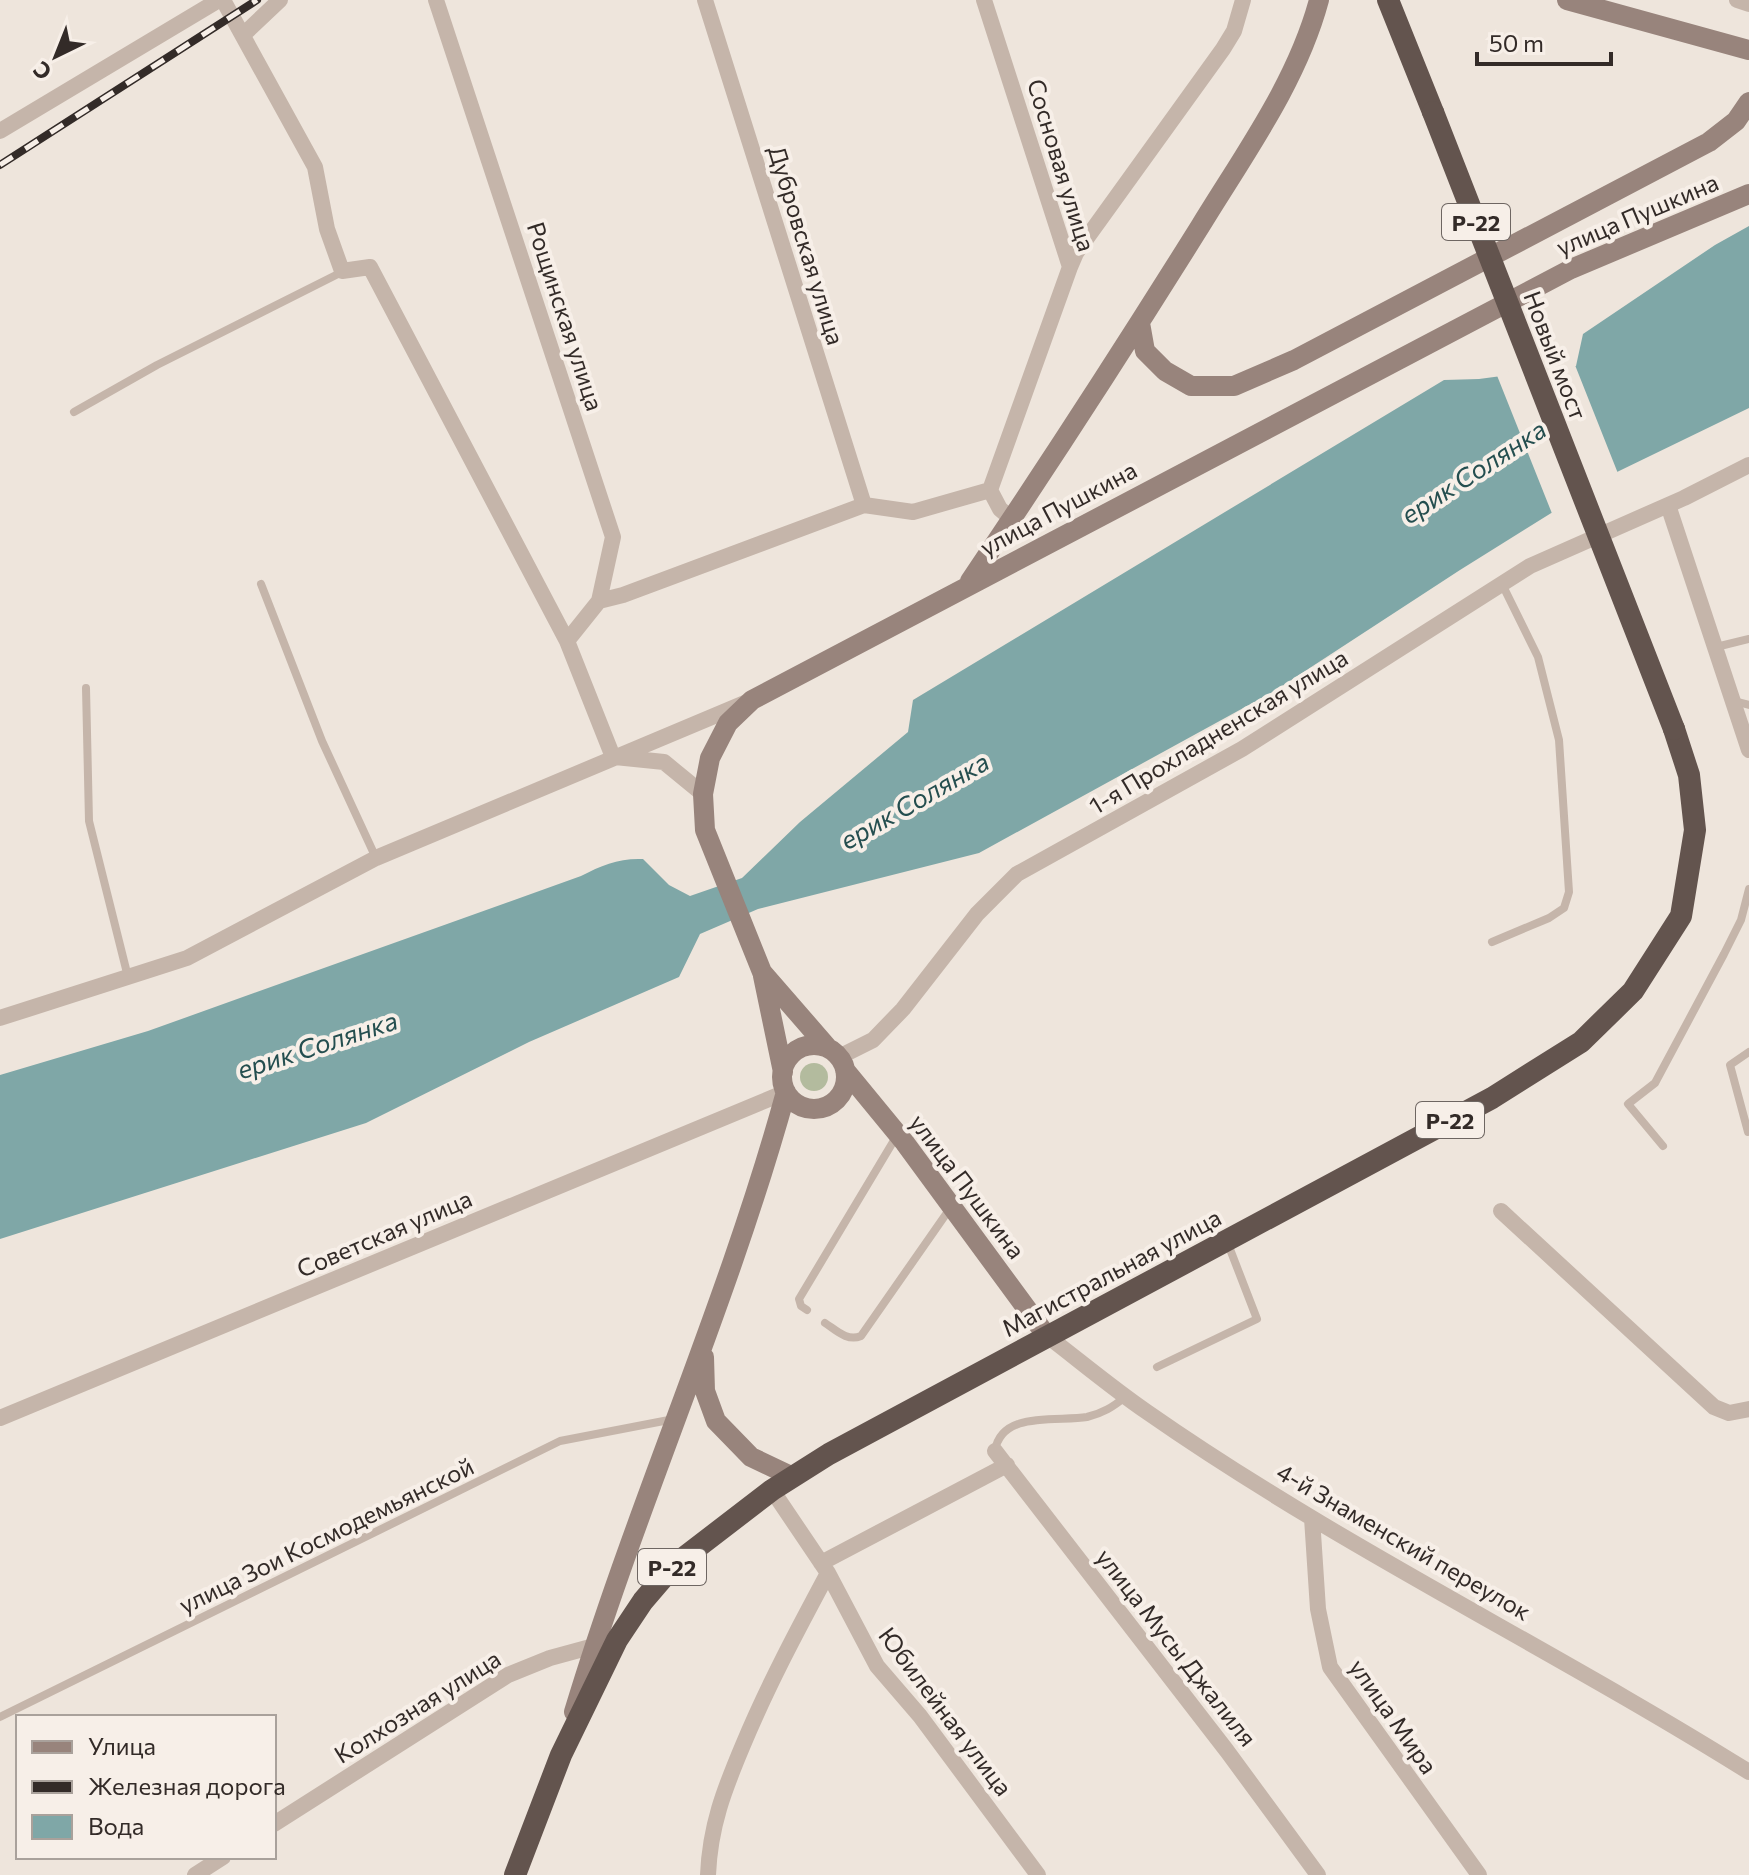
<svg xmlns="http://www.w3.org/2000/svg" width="1749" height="1875" font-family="Commissioner,sans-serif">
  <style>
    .green { fill: #b3bb9e }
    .water { fill: #7fa7a7 }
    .pier { fill: #eee5dc }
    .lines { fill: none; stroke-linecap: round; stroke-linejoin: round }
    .service { stroke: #c5b5aa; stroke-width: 8 }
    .minor { stroke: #c5b5aa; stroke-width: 16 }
    .secondary { stroke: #98847c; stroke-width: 20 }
    .trunk { stroke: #63544e; stroke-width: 22 }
    .rail-casing { stroke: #332b28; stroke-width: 8 }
    .rail { stroke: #f7efe8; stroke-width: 5; stroke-dasharray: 15; stroke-linecap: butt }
    .trunk-bridge { stroke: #63544e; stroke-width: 22 }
    .labels { text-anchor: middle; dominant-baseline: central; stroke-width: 8; stroke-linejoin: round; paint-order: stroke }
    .shield { fill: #f7efe8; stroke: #6e6662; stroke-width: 2 }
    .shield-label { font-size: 22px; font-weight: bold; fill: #332b28 }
    .street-label { font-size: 24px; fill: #332b28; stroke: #f7efe8 }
    .water-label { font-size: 26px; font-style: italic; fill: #244e4f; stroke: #f7efe8 }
  </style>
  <rect width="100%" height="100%" fill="#eee5dc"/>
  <path class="green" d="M800 1077a14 14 0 1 1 28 0a14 14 0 1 1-28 0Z"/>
  <path class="water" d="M1749 226V408L1617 472 1460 570 1276 690 979 853 758 909 700 934 679 977 529 1042 366 1123 0 1239V1075L148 1031 581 876C602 865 619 858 643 859L669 885 690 896 742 878 800 822 908 732 913 700 1444 380 1479 379 1576 366 1583 334 1715 245Z"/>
  <path class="pier" d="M1573 360 1619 476 1553 516 1496 373 1573 363Z"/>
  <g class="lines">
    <path class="service" d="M74 412 157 365 342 272
      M261 584 322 741 376 858
      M1716 647 1749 639
      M86 688 89 821 128 977
      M1734 701 1749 705
      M1492 942 1549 918 1564 908 1569 892 1559 740 1538 657 1502 584
      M1748 1132 1730 1065 1749 1052
      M1663 1146 1628 1104 1655 1083 1724 954 1741 920 1749 889
      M807 1310 801 1306 799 1299 896 1137
      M825 1323C836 1330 847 1342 861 1336L951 1207
      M1157 1367 1257 1319 1228 1244
      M995 1451C1001 1410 1059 1422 1087 1417 1103 1413 1113 1407 1125 1397
      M0 1717 560 1441 674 1419"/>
    <path class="minor" d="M223 0 315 167 327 229 342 271 370 267 567 641 613 757
      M436 0 613 537 599 601 567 641
      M705 0 864 505
      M984 0 1070 267 990 490 1000 509 1012 519
      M1737 0 1749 4
      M243 35 280 0
      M0 131 219 0
      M1070 267 1076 253 1223 49 1234 31 1243 0
      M1668 505 1749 750
      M599 601 623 595 864 505 913 512 990 490
      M615 757 664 762 703 794
      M0 1018 187 958 376 858 745 703
      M839 1057 873 1040 903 1009 977 914 1017 874 1242 749 1530 566 1684 498 1749 465
      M1501 1211 1714 1407 1729 1413 1749 1409
      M1046 1335C1080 1361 1112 1388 1147 1412 1339 1546 1551 1648 1749 1772
      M0 1418 786 1092
      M995 1451 1227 1751 1318 1875
      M772 1490 828 1573 877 1666 920 1716 1038 1875
      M1312 1518 1318 1609 1330 1667 1479 1875
      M821 1563 1007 1465
      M274 1824 508 1675 550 1658 594 1646
      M195 1875 223 1857
      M708 1875C710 1826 724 1790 743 1745 768 1685 798 1629 828 1573"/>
    <path class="secondary" d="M1567 0 1749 50
      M1140 323 1145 351 1165 371 1191 386H1234L1294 360 1709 142 1736 121 1749 102
      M970 581C1049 464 1126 345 1201 225 1245 153 1297 82 1319 0
      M763 976 783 1072
      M782 1077a32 32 0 1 1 64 0a32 32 0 1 1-64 0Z
      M828 1048 762 972 705 830 703 794 710 758 728 723 752 700 1571 269 1749 194
      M845 1070 905 1143 1046 1335
      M704 1357 705 1391 716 1421 751 1457 793 1477
      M574 1712C637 1503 728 1303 786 1092"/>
    <path class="trunk" d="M1388 0 1433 112
      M515 1875 561 1755 617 1640 643 1601 673 1566 772 1490 829 1454 1492 1098 1581 1042 1633 991 1681 916 1695 830 1689 775 1674 729"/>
    <g class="rail-casing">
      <path id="rail" d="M0 165 257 0"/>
    </g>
    <use href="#rail" class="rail"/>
    <path class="trunk-bridge" d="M1433 112 1674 729"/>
  </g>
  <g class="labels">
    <g class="shield">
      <rect x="1442" y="204" width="68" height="36" rx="6"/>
      <rect x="1416" y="1102" width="68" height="36" rx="6"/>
      <rect x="638" y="1549" width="68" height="36" rx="6"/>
    </g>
    <g class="shield-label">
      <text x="1476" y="222">Р-22</text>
      <text x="1450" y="1120">Р-22</text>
      <text x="672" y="1567">Р-22</text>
    </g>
    <g class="street-label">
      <text transform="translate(1062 165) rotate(73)">Сосновая улица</text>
      <text transform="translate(1637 214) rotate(-23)">улица Пушкина</text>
      <text transform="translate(807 245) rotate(73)">Дубровская улица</text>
      <text transform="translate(566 316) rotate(72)">Рощинская улица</text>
      <text transform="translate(1556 355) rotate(69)">Новый мост</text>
      <text transform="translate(1058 508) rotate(-28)">улица Пушкина</text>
      <text transform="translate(1218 731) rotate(-31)">1-я Прохладненская улица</text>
      <text transform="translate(968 1186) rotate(53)">улица Пушкина</text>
      <text transform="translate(384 1233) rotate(-23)">Советская улица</text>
      <text transform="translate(1111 1272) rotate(-28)">Магистральная улица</text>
      <text transform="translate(326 1535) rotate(-26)">улица Зои Космодемьянской</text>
      <text transform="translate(1404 1541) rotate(30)">4-й Знаменский переулок</text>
      <text transform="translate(1177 1647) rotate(52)">улица Мусы Джалиля</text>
      <text transform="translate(417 1706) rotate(-32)">Колхозная улица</text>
      <text transform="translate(946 1711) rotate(53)">Юбилейная улица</text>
      <text transform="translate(1394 1716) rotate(55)">улица Мира</text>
    </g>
    <g class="water-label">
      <text transform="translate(1473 471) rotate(-33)">ерик Солянка</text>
      <text transform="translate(914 800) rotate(-30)">ерик Солянка</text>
      <text transform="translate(317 1044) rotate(-18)">ерик Солянка</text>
    </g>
  </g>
  <rect x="16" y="1715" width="260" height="144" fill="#f7efe8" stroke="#a9a19b" stroke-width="2"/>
  <rect x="32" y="1741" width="40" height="12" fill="#98847c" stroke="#a9a19b" stroke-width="2"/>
  <text x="88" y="1755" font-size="24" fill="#332b28">Улица</text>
  <rect x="32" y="1781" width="40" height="12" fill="#332b28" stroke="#a9a19b" stroke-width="2"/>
  <text x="88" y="1795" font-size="24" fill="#332b28">Железная дорога</text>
  <rect x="32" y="1815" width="40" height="24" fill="#7fa7a7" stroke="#a9a19b" stroke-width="2"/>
  <text x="88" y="1835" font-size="24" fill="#332b28">Вода</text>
  <g transform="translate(56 56) rotate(223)" stroke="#f7efe8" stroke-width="6" paint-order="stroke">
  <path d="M0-6L14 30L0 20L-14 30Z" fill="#332b28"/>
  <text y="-12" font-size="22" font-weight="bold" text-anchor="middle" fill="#332b28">С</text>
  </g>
  <path d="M1477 52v12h134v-12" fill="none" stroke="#332b28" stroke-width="4"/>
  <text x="1489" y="52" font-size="24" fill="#332b28" stroke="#f7efe8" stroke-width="6" paint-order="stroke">50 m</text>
</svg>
